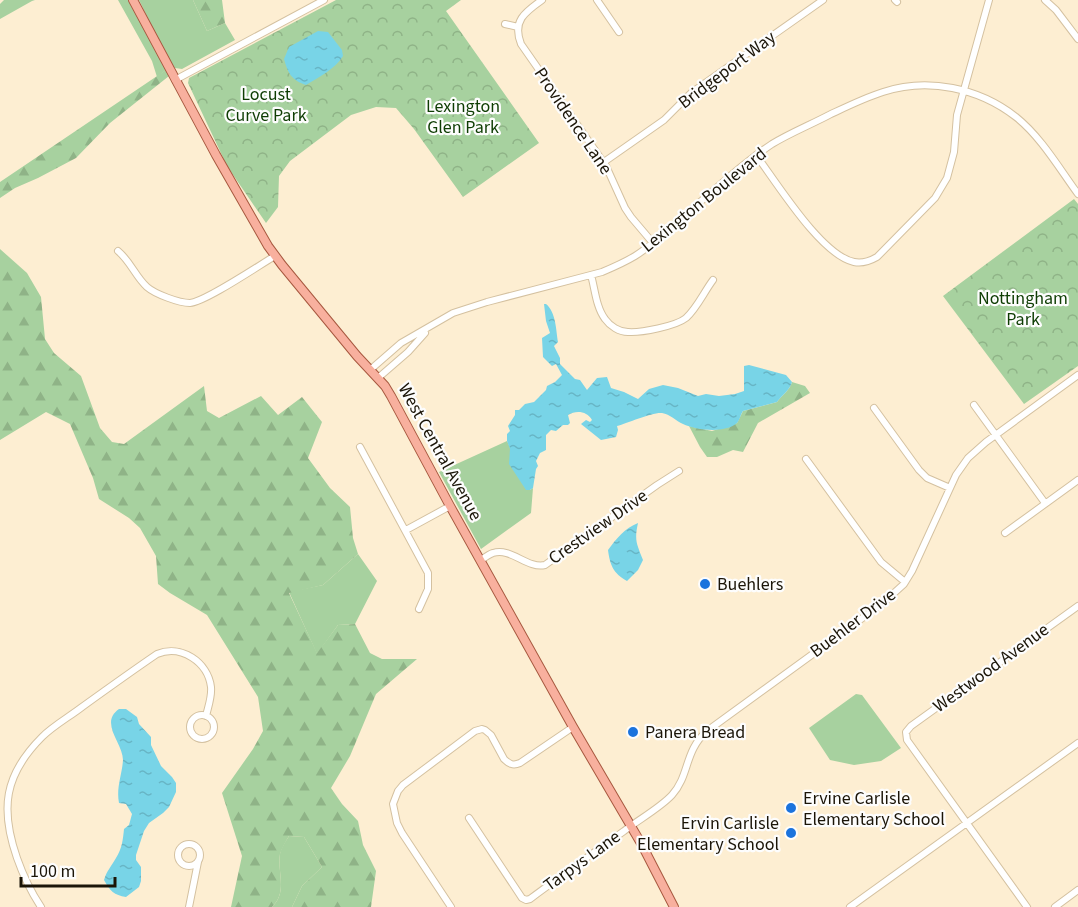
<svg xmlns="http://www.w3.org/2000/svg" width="1078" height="907" font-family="'Source Sans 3',sans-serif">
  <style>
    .grass { fill: #a7d19f }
    .forest { fill: url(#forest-firs) }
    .park { fill: url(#park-crowns) }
    .water { fill: url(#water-ripples) }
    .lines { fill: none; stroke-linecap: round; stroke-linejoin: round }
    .minor-casing { stroke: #d4c1a0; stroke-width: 8 }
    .major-casing { stroke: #a7583f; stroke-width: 10 }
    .minor { stroke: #fff; stroke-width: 6 }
    .major { stroke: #f8b09e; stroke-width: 8 }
    .poi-dot { fill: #1b73dd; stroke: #fdfdfd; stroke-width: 2 }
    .labels { text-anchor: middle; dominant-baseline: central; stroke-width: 4.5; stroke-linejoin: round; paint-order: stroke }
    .street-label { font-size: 18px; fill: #1b1508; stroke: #fdfdfd }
    .park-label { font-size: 18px; fill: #0e3d03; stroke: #fdfdfd }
    .poi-label { font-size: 18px; fill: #1b1508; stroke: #fdfdfd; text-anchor: start }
  </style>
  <defs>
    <pattern id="forest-firs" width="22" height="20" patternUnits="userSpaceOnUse" patternTransform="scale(1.5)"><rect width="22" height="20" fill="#a7d19f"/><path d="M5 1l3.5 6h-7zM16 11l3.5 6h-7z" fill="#8fb387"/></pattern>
    <pattern id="park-crowns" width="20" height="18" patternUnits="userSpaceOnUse" patternTransform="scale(1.5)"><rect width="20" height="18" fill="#a7d19f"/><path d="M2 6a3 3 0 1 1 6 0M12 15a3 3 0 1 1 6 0" fill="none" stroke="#8fb387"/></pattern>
    <pattern id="water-ripples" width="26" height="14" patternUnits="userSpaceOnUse" patternTransform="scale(1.5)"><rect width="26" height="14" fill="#78d4e7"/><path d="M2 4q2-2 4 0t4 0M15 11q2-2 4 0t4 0" fill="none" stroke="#67b5c5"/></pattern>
  </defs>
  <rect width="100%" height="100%" fill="#fdeed2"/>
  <path class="grass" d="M4 0H35L32 1 0 19V4Z
    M118 0H130L166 70 157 77 152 61Z
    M139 0H193L207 31 225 23 235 40 182 69 175 68 168 59Z
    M507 441 511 449 510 458 530 490 533 488 531 513 481 549 439 472Z
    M358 554 377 581 355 624 338 625 317 654 289 592 323 585Z
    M856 694 862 695 901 748 881 761 854 765 830 760 809 728Z
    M289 836 304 837 322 867 302 886 292 907H272C288 892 277 872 280 854 281 848 286 841 289 836Z"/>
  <path class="forest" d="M193 0H222L225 23 207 31Z
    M166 70 169 76 110 123 76 158 38 178 15 188 0 198V182Z
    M0 249 27 273 41 297 45 339 54 353 81 376 100 428 112 442 124 444 204 386 207 411 219 418 261 396 278 415 302 397 322 422 308 458 330 488 350 507 353 538 358 554 323 585 289 593 317 653 338 625 355 624 370 653 382 659H417L376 694 350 756 331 788 342 804 358 821 363 845 376 871 371 907H292L302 886 322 867 304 837 289 836C286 841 282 848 280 854 277 872 288 892 272 907H231L242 856 222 793 253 749 263 731 258 697 207 615 170 593 158 584 156 556 140 528 129 518 99 499 93 478 70 424 46 412 0 440Z
    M792 382 805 386 810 393 758 423 743 452 733 450 717 457H707L700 447 689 426 712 431 737 423 743 411 777 402C782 395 790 390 792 382Z"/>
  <path class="park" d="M336 0H461L446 11 539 143 463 197 414 129 396 108 376 107 351 115 290 161 279 176 278 207 266 223 227 166 188 83 189 78Z
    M1074 199 1078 204V366L1024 404 943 296Z"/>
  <path class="water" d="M318 31 328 32 342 50 343 56C335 69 319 77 306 85 291 80 288 73 284 59L289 47Z
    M544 304H546C556 312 556 330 558 342L554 346 560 358V364L575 379 580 380 587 390 597 378 607 377 611 388 624 392 638 399 649 389 663 385 678 388 698 396 706 394 719 396 735 394 744 391V366L749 365 786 375 792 382C790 390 782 395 777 402L743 411C741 414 739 421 737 423 724 434 696 430 683 424 676 421 670 414 662 413 652 412 628 423 617 426L618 430 616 437 601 440 581 424 586 420 590 422 592 420C587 411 576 410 568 415L570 423 568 425H563L556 431 551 430 546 435V450L540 453 536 461 538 466 536 469 533 488 530 490H526L509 464 510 449 507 441V434L510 431 508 426 515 415V410H519L525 404 534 402 546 390 547 386 555 382 562 375 556 364 552 366 543 357 542 338 550 333 546 321Z
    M638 523C634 541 637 544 643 560L638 570 627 581C613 573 610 565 608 550 616 539 625 528 638 523Z
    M119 709H126L137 717 139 724 151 737V745L161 766 172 777 176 783V792L169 807 163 813 149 823 144 831 136 855V860L141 867V881L139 887 126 897C114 895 110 891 104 880 107 870 111 867 116 858 122 849 123 839 124 829L129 825 132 814 126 804 119 803C116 788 122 775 123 760 123 743 99 723 119 709Z"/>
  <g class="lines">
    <g class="minor-casing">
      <path id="minor" d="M542 0C525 12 512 21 521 44L606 166 625 208 631 217 653 243
        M597 0 619 32
        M895 0 897 2
        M1045 0 1056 10 1078 39
        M505 24 518 27
        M175 80 324 0
        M756 155C777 183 821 255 854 262 863 264 870 261 877 257L935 198 947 178 954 152 957 115 989 0
        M604 162 664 120 691 93 823 0
        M118 251C131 262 135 276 147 287 155 294 179 303 190 303 205 302 258 266 275 256
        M591 275C595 289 596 307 605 319 610 326 619 332 628 332 641 333 676 326 686 318 697 308 704 292 713 280
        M370 370 401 343 453 313 487 302 602 272C614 267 625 262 635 256 648 248 659 238 670 228 690 211 709 194 729 177 742 166 757 154 772 144 790 133 810 125 829 115 846 107 864 98 883 92 928 77 979 88 1016 117 1041 137 1059 168 1078 194
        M378 378 408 352 425 333
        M974 405 1045 503
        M874 408 919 470 927 478 950 488
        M360 447 428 573V589L419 609
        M806 459 881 562 905 582
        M406 530 450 506
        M1005 533 1078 480
        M480 561C484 558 489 554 493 553 511 547 527 569 545 565L657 485 679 471
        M190 727a12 12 0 1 1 24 0a12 12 0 1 1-24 0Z
        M469 818 522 898 526 900 530 899C561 876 592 854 624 831 638 820 660 808 672 795 690 775 684 751 707 731L883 603 904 584 912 571 956 475 968 458 986 442 1078 375
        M178 855a11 11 0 1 1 22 0a11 11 0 1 1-22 0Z
        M41 907C31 892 23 875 17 858 0 809 4 775 42 737 53 726 69 717 82 707 107 689 132 671 157 654 181 644 208 662 211 687 212 697 208 707 206 716
        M189 907 198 862
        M451 907 402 833 397 823 393 804 398 791 403 785 475 731 482 729 485 730 491 735 504 759C509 764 513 766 520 763L573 727
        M850 907 1078 743
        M1027 907 907 740 906 732 911 726 1078 606
        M1055 907 1078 890"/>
    </g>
    <g class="major-casing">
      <path id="major" d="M133 0 216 155 268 246 282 265 357 356 385 386 391 396 450 506 573 727 642 845 674 907"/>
    </g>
    <use href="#minor" class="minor"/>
    <use href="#major" class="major"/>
  </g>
  <g class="poi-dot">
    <circle cx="705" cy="584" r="6"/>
    <circle cx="633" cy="732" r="6"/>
    <circle cx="791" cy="808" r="6"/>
    <circle cx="791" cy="833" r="6"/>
  </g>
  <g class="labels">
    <g class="street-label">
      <text transform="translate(727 70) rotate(-37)">Bridgeport Way</text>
      <text transform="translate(573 121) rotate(56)">Providence Lane</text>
      <text transform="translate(704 200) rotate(-39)">Lexington Boulevard</text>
      <text transform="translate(440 452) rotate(61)">West Central Avenue</text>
      <text transform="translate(598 527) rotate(-35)">Crestview Drive</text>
      <text transform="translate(853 623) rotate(-37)">Buehler Drive</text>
      <text transform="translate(991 668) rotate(-36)">Westwood Avenue</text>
      <text transform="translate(582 861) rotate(-36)">Tarpys Lane</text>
    </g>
    <g class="park-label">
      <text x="266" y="94">Locust<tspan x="266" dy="21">Curve Park</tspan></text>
      <text x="463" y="106">Lexington<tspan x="463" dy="21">Glen Park</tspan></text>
      <text x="1023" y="298">Nottingham<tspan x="1023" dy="21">Park</tspan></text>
    </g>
    <g class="poi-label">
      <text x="717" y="584">Buehlers</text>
      <text x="645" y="732">Panera Bread</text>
      <text x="803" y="798">Ervine Carlisle<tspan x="803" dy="21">Elementary School</tspan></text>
      <text x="779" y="823" text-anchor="end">Ervin Carlisle<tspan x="779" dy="21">Elementary School</tspan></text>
    </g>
  </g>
  <path d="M21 877v9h94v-9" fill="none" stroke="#1b1508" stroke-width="3"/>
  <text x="30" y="877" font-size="18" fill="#1b1508" stroke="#fdfdfd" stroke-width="4.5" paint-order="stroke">100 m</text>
</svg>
